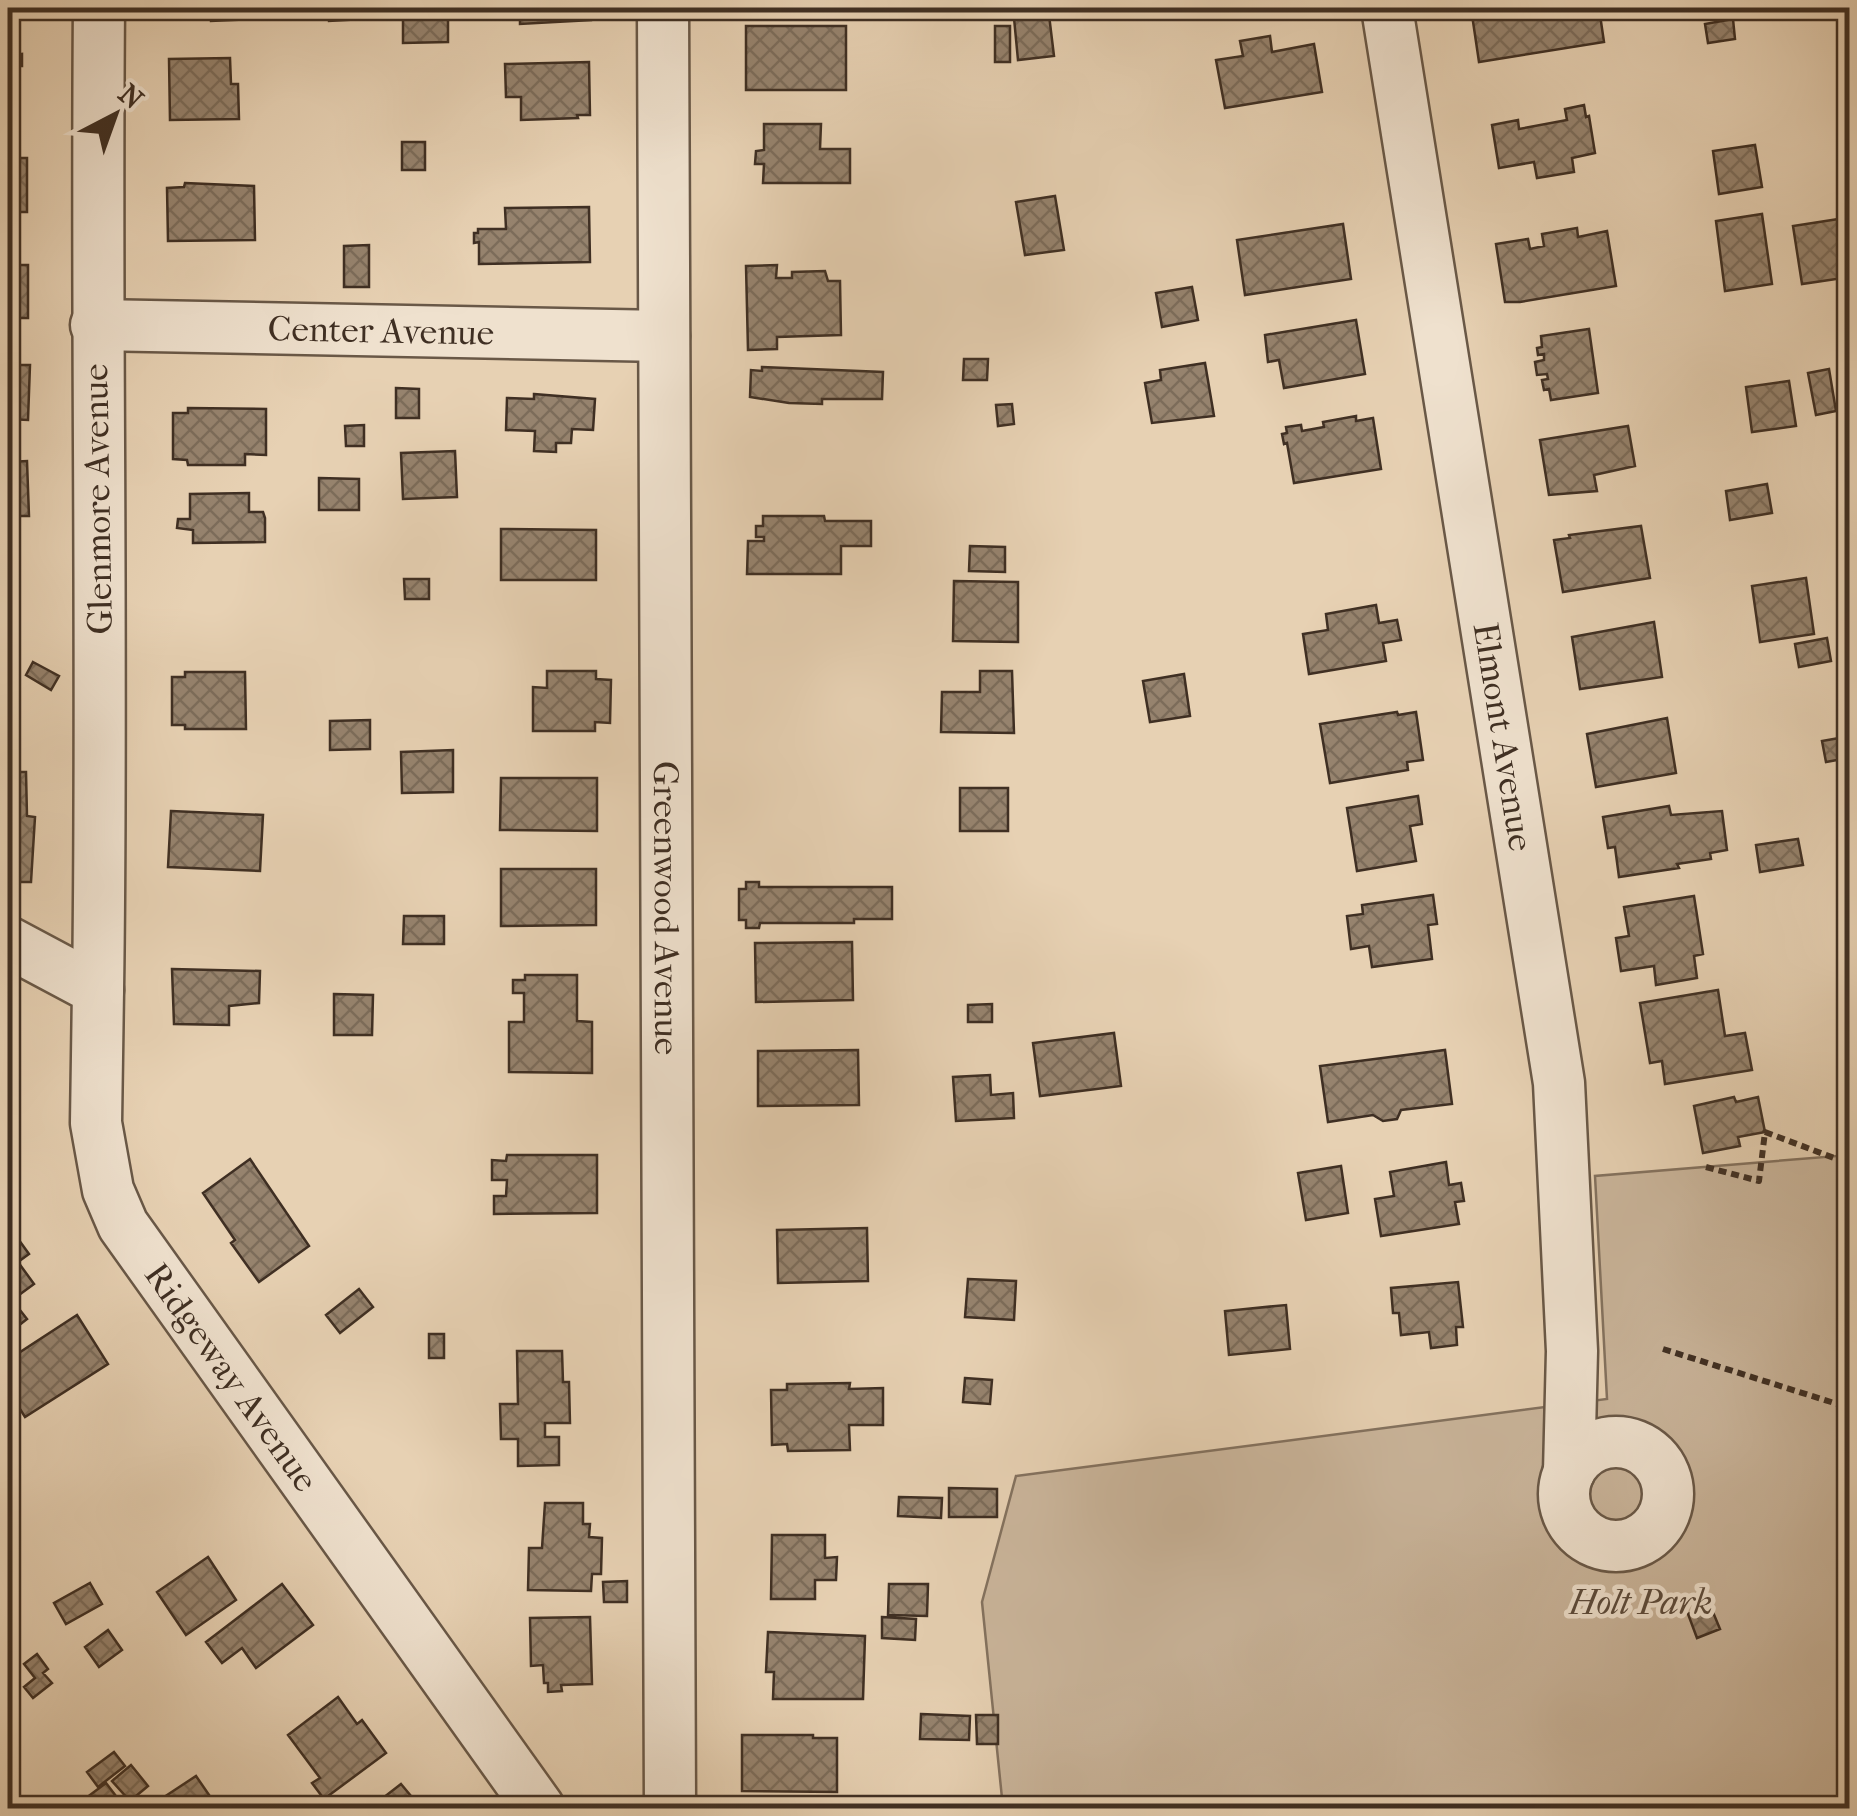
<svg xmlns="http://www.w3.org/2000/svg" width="1857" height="1816" font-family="'IM FELL French Canon',serif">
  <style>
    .green { fill: #cab59b; stroke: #84725f; stroke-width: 2.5 }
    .building { fill: url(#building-cross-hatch); stroke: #3f2f23; stroke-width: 2.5 }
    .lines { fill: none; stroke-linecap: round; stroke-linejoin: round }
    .street-casing { stroke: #695847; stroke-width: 55 }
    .path { stroke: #3f2f23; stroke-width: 6; stroke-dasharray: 8 5; stroke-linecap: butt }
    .street { stroke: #efe1ce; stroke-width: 50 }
    .labels { text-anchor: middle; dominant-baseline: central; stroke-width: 9; stroke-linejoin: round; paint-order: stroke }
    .street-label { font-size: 35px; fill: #3f2f23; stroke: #efe1ce }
    .park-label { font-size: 35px; font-style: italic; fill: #5b4a3b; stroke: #efe1ce }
  </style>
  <defs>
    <pattern id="building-cross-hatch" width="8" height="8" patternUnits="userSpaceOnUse" patternTransform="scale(2.5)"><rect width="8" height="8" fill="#96836e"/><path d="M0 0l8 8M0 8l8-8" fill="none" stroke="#7c6c5a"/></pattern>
  </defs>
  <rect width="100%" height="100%" fill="#e7d1b3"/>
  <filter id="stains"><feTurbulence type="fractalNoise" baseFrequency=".002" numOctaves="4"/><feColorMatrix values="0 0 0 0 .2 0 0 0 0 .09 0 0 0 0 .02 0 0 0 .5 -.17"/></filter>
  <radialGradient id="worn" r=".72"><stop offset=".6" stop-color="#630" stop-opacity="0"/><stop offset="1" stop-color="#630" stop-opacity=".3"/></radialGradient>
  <path class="green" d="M1849 1155V1808H1003L982 1602 1016 1476 1607 1399 1595 1176Z"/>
  <path class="building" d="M210 8H254L255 19 211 21Z
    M328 8H362L363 19 329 21Z
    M403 8H448V42L403 43Z
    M502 8H591V20L520 24V18L503 19Z
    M1471 8H1599L1604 42 1479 62Z
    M1049 15 1054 56 1018 60 1014 18Z
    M1733 19 1735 39 1708 43 1705 24Z
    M746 26H846V90H746Z
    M995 26H1010V62H995Z
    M8 27H12V55L22 54V66H13V92H8Z
    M1270 36 1272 52 1314 44 1322 92 1225 108 1216 60 1243 56 1240 41Z
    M230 58 231 84H238L239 119 170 120 169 59Z
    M589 62 590 115H577L578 118 521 120V97H506L505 64Z
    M1584 105 1586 117 1589 116 1595 153 1572 158 1574 172 1537 178 1534 162 1499 168 1492 125 1518 120 1519 129 1567 120 1565 109Z
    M764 124H821L820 149H850V183H763L764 164H755L756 151 764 150Z
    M402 142H425V170H402Z
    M1755 145 1762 187 1719 194 1713 151Z
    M8 158H27V212H8Z
    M185 183 254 186 255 240 168 241 167 188 184 187Z
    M1055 196 1064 250 1025 255 1016 202Z
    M589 207 590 262 479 264V242L474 243V233H478V229H506L505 208Z
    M1762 214 1772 284 1725 291 1716 221Z
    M1845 218 1850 277 1802 284 1793 226Z
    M1343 224 1351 279 1245 295 1237 240Z
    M1577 228 1578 237 1607 231 1616 286 1520 302H1505L1496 244 1528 239 1530 249 1544 246 1542 234Z
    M369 245V287H344V246Z
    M8 265H28V318H8Z
    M777 265 776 278H792V272L825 271 828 281H840L841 335 777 337V349L748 350 746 266Z
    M1192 287 1198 320 1162 327 1156 293Z
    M1356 320 1365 374 1284 388 1279 360 1268 362 1265 335Z
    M1589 329 1598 393 1551 400 1549 389 1544 390 1542 380 1548 379 1547 374 1537 375 1535 362 1544 360V354L1538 355 1537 348 1542 347 1541 336Z
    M964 359H988L987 380H963Z
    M1205 363 1214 416 1152 423 1145 383 1161 380 1160 370Z
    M8 365H30L28 420 8 419Z
    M762 367 883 372 882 399H822V404L789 403 750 397 751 370 762 371Z
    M1829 369 1836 411 1816 415 1808 373Z
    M1789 381 1796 426 1752 432 1746 387Z
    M396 388 419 389V418H396Z
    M534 394 595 399 593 430 572 429 571 443H556V452L534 451 535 431 506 430 507 398 534 399Z
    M1012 404 1014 424 998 426 996 405Z
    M188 408 266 409V455L245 454V465H188L187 460 173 459V413H188Z
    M1356 416V421L1373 418 1381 469 1294 483 1287 443 1284 444 1282 434 1287 433 1286 427 1301 425 1302 431 1324 427 1323 422Z
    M364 425V446H346L345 426Z
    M1628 426 1635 466 1594 475 1597 491 1549 495 1540 440Z
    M455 451 457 497 403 499 401 453Z
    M27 461 29 516H8V462Z
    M319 478 359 479V510H319Z
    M1767 484 1772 513 1730 520 1726 491Z
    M249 493V512H263L265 518V542L193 543V530L177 528 178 519H190V494Z
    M763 516H824L825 521H871V546H841V574H747L748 541H764V537H756V526H763Z
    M1641 526 1650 578 1563 592 1554 540 1570 538 1569 535Z
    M501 529 596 530V580H501Z
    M970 546 1005 547V572L969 571Z
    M1806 578 1814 634 1760 642 1752 586Z
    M404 579H429V599H405Z
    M954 581 1018 582V642L953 641Z
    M1376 605 1379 623 1397 620 1401 640 1383 643 1386 661 1309 674 1303 634 1328 630 1326 614Z
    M1654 622 1662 677 1580 689 1572 637Z
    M1827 638 1831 661 1799 667 1795 644Z
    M33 662 59 676 51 690 26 675Z
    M547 671H596V679L611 680 610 723 595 722V731H533V687L547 688Z
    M980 671H1012L1014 733 941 732 942 692H980Z
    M185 672H245L246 729H185V725H172V677H185Z
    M1184 674 1190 716 1150 722 1143 681Z
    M1397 712 1398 715 1416 712 1423 760 1407 762 1408 770 1330 783 1320 724Z
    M1667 718 1676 773 1596 787 1587 734Z
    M370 720V749L330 750V721Z
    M1845 737 1848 758 1826 762 1822 741Z
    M453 750V792L402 793 401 752Z
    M8 772H26L27 816 35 817 31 882H8Z
    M501 778H597V831L500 830Z
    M960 788H1008V831H960Z
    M1418 796 1422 824 1410 826 1416 861 1357 871 1347 808Z
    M1669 806 1671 815 1722 811 1727 850 1710 853 1711 859 1677 864 1679 868 1619 877 1615 847 1608 848 1603 817Z
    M171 811 263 815 260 871 168 867Z
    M1798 839 1803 865 1760 872 1756 845Z
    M501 869H596V925L501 926Z
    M746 882H759V887H892V919H854V923H760L759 928H746V920H739V889H746Z
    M1433 895 1437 924 1428 925 1432 959 1372 967 1369 946 1351 949 1347 916 1363 914 1362 905Z
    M1694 896 1703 954 1694 956 1697 978 1656 985 1654 966 1621 971 1616 938 1629 936 1624 907Z
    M404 916H444V944H403Z
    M852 942 853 1000 756 1002 755 943Z
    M172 969 260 971 259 1003 229 1006V1025L174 1024Z
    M525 975H577V1021L592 1022V1073L509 1072V1022H524V993H513V980H525Z
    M1718 990 1725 1036 1745 1033 1752 1070 1665 1084 1662 1061 1650 1063 1640 1003Z
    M334 994 373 995 372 1035H334Z
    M992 1004V1022H968V1005Z
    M1114 1033 1121 1086 1040 1096 1033 1043Z
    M858 1050 859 1105 758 1106V1051Z
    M1445 1050 1452 1104 1401 1110 1397 1119 1383 1121 1373 1115 1328 1122 1320 1066Z
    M990 1075 991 1095 1013 1093 1014 1118 956 1121 953 1077Z
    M1734 1097 1736 1102 1758 1097 1765 1132 1738 1137 1740 1146 1703 1153 1694 1106Z
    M507 1155H597V1213L494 1214V1196H506L507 1180H492V1160L506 1161Z
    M250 1159 309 1246 259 1282 231 1243 235 1240 203 1193Z
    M1446 1162 1449 1185 1461 1183 1464 1201 1455 1202 1459 1224 1381 1236 1375 1199 1394 1196 1390 1172Z
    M1341 1166 1348 1213 1306 1220 1298 1173Z
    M867 1228 868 1281 778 1283 777 1230Z
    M16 1236 29 1254 18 1262 34 1284 8 1303V1242Z
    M968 1279 1016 1281 1014 1320 965 1317Z
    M1458 1282 1463 1327H1456L1457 1345 1431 1348 1429 1332 1401 1335 1399 1313H1393L1391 1288Z
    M359 1289 373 1307 340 1333 326 1315Z
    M16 1305 27 1319 8 1334V1312Z
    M1286 1305 1290 1349 1229 1355 1225 1311Z
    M77 1315 108 1364 25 1417 8 1390V1360Z
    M429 1334H444V1358H429Z
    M517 1351H562L563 1382H569L570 1423H545V1437H559V1465L518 1466V1439H501L500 1404H518Z
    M965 1378 992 1380 990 1404 963 1402Z
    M850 1383 849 1389 883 1388V1425H849L850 1450 788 1451 787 1444 772 1445 771 1390H787V1384Z
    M949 1488 997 1489V1517H949Z
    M899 1497 942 1498 941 1518 898 1516Z
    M545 1503H583V1524H590L589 1537 602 1538 601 1574H592L591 1591 528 1590 529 1548H542Z
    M772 1535H825V1558L837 1557 836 1580H815V1599H771Z
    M208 1557 236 1600 186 1635 157 1592Z
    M627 1581V1602H604L603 1582Z
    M90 1583 102 1604 66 1624 54 1603Z
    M282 1584 313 1625 256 1668 242 1648 222 1663 206 1642Z
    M889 1584H928L927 1616 888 1615Z
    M1710 1605 1720 1629 1697 1638 1688 1614Z
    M590 1617 592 1684 561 1685 562 1691 548 1692V1683H544L543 1665 531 1666 530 1618Z
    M882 1617 916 1619 915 1640 882 1638Z
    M108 1630 122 1650 99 1667 85 1647Z
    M768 1632 865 1636 863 1699H773L774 1672H766Z
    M37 1654 48 1669 43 1673 52 1683 33 1698 24 1687 35 1678 24 1664Z
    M338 1697 357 1724 362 1720 386 1753 324 1799 312 1783 320 1778 288 1735Z
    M921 1714 970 1716 969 1740 920 1739Z
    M976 1715H998V1744H977Z
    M742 1735H813V1738H837V1792L742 1791Z
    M114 1752 125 1766 98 1787 87 1772Z
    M131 1765 148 1786 130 1801 112 1781Z
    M196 1776 218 1808H168L161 1799Z
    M106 1783 119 1800 108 1808H93L86 1798Z
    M401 1784 421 1808H370Z"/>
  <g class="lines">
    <g class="street-casing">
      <g id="street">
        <path id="s1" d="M663 8 670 1808"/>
        <path id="s2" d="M1387 8 1559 1083 1572 1351 1569 1472"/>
        <path id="s3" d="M96 325 664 336"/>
        <path id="s4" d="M8 942 98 990 96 1123 108 1190 123 1225 539 1808"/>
        <path d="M98 990C103 662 96 335 99 8"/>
        <circle cx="1616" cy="1494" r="52"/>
      </g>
    </g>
    <path class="path" d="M1706 1167 1759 1181 1765 1132 1850 1164
      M1663 1349 1850 1408"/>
    <use href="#street" class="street"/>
  </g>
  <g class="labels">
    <g class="street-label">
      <text stroke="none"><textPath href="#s3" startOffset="285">Center Avenue</textPath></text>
      <text transform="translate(98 499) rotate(-91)">Glenmore Avenue</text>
      <text stroke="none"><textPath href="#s2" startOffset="738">Elmont Avenue</textPath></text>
      <text stroke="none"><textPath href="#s1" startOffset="900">Greenwood Avenue</textPath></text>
      <text stroke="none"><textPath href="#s4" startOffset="528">Ridgeway Avenue</textPath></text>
    </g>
    <g class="park-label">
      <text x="1641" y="1602">Holt Park</text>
    </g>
  </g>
  <rect width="1857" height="1816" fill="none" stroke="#e7d1b3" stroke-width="40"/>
  <rect x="10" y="10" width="1837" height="1796" fill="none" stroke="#3f2f23" stroke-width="5"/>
  <rect x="20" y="20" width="1817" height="1776" fill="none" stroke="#3f2f23" stroke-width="2.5"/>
  <g transform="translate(115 115) rotate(41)" stroke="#efe1ce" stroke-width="8" paint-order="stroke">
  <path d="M0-8L18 38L0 25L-18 38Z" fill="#3f2f23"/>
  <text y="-15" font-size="28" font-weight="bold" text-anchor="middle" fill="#3f2f23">N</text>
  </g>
  <rect width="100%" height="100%" filter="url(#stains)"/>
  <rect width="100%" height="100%" fill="url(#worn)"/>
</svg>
